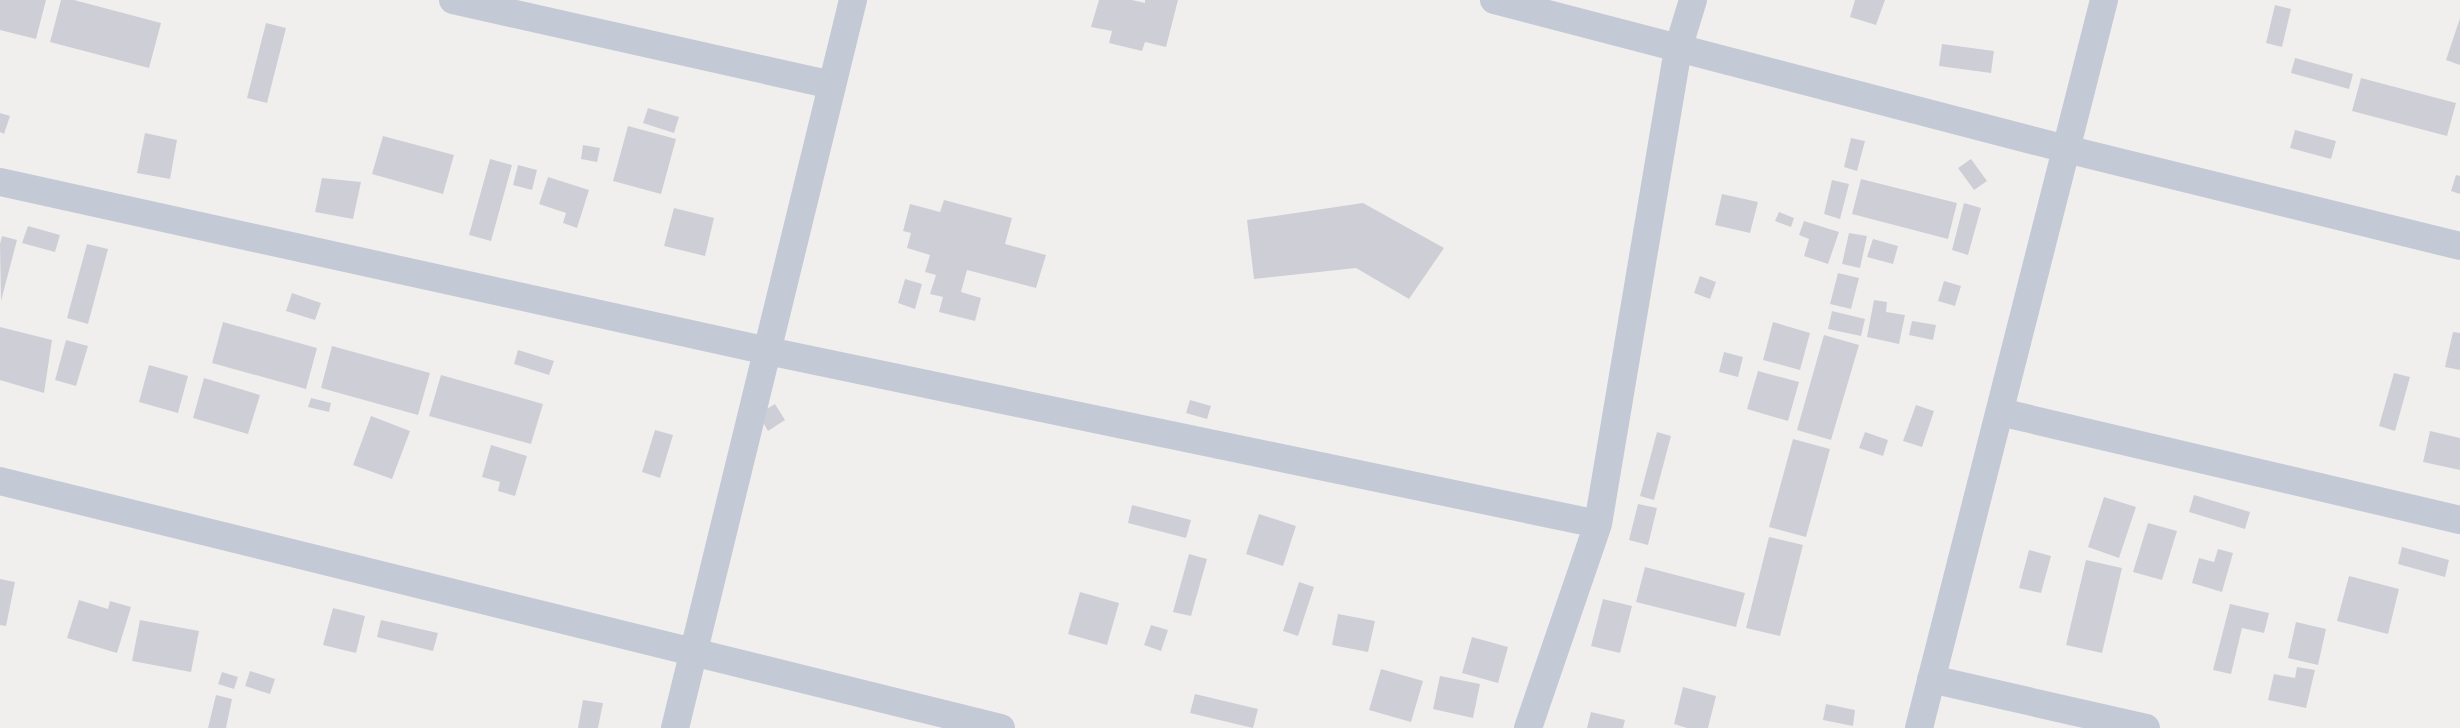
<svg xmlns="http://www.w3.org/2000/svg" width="2460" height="728" font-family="'Open Sans',sans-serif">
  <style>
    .building { fill: #cecfd6 }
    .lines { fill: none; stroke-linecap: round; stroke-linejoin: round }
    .minor { stroke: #c4c9d6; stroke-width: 28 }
  </style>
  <rect width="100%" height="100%" fill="#f1efee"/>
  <path class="building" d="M0 0H46L36 39 0 30Z
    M61 0H74L161 23 149 68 50 42Z
    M1099 0H1132L1145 3V0H1178L1166 47 1145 42 1142 51 1109 43 1112 31 1091 27Z
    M1855 0H1885L1876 25 1850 17Z
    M2275 5 2291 9 2282 47 2266 43Z
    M2460 18V65L2446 60Z
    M266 23 286 28 267 103 247 98Z
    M1942 44 1994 51 1991 73 1939 66Z
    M2295 58 2353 74 2349 89 2291 73Z
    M2361 78 2456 103 2447 136 2352 111Z
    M648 108 679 117 674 133 643 123Z
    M0 113 10 116 4 134 0 132Z
    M628 126 676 139 661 194 613 181Z
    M2295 130 2336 141 2331 159 2290 148Z
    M145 133 177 140 170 179 137 173Z
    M383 136 454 155 443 194 372 174Z
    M1851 138 1865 141 1857 171 1844 167Z
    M583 145 600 148 597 162 581 159Z
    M490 159 512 165 491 241 469 235Z
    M1971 159 1987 181 1974 190 1958 168Z
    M518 165 537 170 532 190 513 185Z
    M2456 175 2460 176V194L2451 191Z
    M548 177 589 190 577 228 563 223 566 213 539 204Z
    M322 178 361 182 353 219 315 212Z
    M1861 179 1957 203 1948 239 1852 214Z
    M1832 180 1849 184 1840 219 1824 214Z
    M1722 194 1758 202 1750 233 1715 225Z
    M944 200 1012 218 1005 244 1046 255 1036 288 967 270 961 292 981 298 975 321 939 312 943 297 930 294 936 275 925 272 930 255 907 248 911 233 903 231 910 204 940 212Z
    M1363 203 1444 248 1409 299 1356 268 1254 279 1247 220Z
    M1964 203 1981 208 1968 255 1952 250Z
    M674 208 714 218 705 256 664 246Z
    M1779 212 1794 218 1791 227 1775 221Z
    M1804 221 1839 232 1828 264 1804 256 1809 239 1799 235Z
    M28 226 60 235 55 252 22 243Z
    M1849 233 1867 236 1860 268 1842 264Z
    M2 236 17 240 1 301 0 244Z
    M1873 239 1898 246 1893 264 1867 257Z
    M87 244 108 249 88 324 67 318Z
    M1838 273 1859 278 1851 309 1830 304Z
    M1700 276 1716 282 1710 299 1694 293Z
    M905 279 922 284 915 309 898 303Z
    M1944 281 1961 286 1955 306 1938 301Z
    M292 293 321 303 315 320 286 311Z
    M1874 300 1887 302 1886 312 1905 315 1899 344 1867 337Z
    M1832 311 1865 319 1861 336 1828 329Z
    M1912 321 1936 325 1933 340 1909 335Z
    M223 322 317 348 306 389 212 363Z
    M1773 322 1810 333 1800 370 1763 360Z
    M0 327 52 340 44 393 0 380Z
    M2453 332 2460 333V370L2445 367Z
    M1824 335 1859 345 1831 440 1797 430Z
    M66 340 88 346 76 386 55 380Z
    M332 346 430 373 418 415 321 388Z
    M518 350 554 361 549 375 514 364Z
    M1724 352 1743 357 1738 377 1719 372Z
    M149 365 188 376 178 413 139 402Z
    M1758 371 1799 382 1788 421 1747 409Z
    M2394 373 2410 377 2395 431 2379 426Z
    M441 375 543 404 531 444 429 416Z
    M204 378 260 395 248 434 193 418Z
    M311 398 331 403 329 412 308 407Z
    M1190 400 1211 406 1207 419 1186 413Z
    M775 404 785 420 768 431 758 414Z
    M1916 405 1934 411 1922 447 1903 441Z
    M371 416 410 431 392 479 353 465Z
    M655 430 673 435 660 478 642 472Z
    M2430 431 2460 438V470L2423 462Z
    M1657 432 1671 436 1654 500 1640 496Z
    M1865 432 1888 440 1883 456 1859 448Z
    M1793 439 1830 449 1806 537 1769 527Z
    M491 445 527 456 515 496 498 491 500 482 482 477Z
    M2194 495 2250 512 2245 529 2189 512Z
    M2104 497 2136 507 2119 558 2088 547Z
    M1638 504 1657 508 1648 545 1629 540Z
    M1132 505 1191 520 1186 538 1128 523Z
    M1259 514 1296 526 1283 566 1246 554Z
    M2148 523 2177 531 2162 580 2133 572Z
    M1769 537 1803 545 1780 636 1746 628Z
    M2402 547 2449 560 2445 577 2398 564Z
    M2218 549 2233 553 2222 592 2192 583 2199 558 2214 562Z
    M2029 550 2051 556 2041 593 2019 588Z
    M1189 554 1207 559 1191 616 1173 612Z
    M2086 560 2122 568 2102 653 2066 645Z
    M1645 567 1745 593 1736 627 1636 602Z
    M2349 576 2399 589 2388 634 2337 621Z
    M0 579 15 582 6 626 0 625Z
    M1299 582 1314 587 1298 636 1283 631Z
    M1080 592 1119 603 1107 645 1068 634Z
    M1603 599 1632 606 1620 653 1591 646Z
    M79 600 108 609 110 601 131 607 117 653 67 638Z
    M2230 604 2269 613 2264 633 2242 628 2231 674 2213 670Z
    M333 608 365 616 356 653 323 645Z
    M1338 614 1375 621 1368 652 1332 645Z
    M140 620 199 631 191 672 132 661Z
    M381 620 438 633 433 651 377 637Z
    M2296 622 2326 629 2318 665 2288 658Z
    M1151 625 1168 630 1161 651 1144 645Z
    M1472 637 1508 647 1498 683 1462 673Z
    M2297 667 2315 670 2306 708 2268 700 2274 674 2295 678Z
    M1381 669 1423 681 1411 722 1369 710Z
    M250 671 275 679 270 694 245 686Z
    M222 672 238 677 234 689 218 684Z
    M1440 676 1480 684 1473 718 1433 709Z
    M1683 687 1716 696 1708 728H1687L1674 724Z
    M1195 694 1258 709 1253 728 1190 713Z
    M216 695 232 699 226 728H208Z
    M583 700 603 703 598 728H578Z
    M1826 704 1855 710 1853 726 1823 720Z
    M1591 712 1625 720 1623 728H1587Z"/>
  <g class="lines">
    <path class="minor" d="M453 0 832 85
      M1494 0 2066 149 2460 246
      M0 182 768 351 1598 524
      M2000 412 2460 520
      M0 481 1001 728
      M1931 679 2146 728
      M675 728 853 0
      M1528 728 1598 524 1678 49 1693 0
      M1919 728 2104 0"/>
  </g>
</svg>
